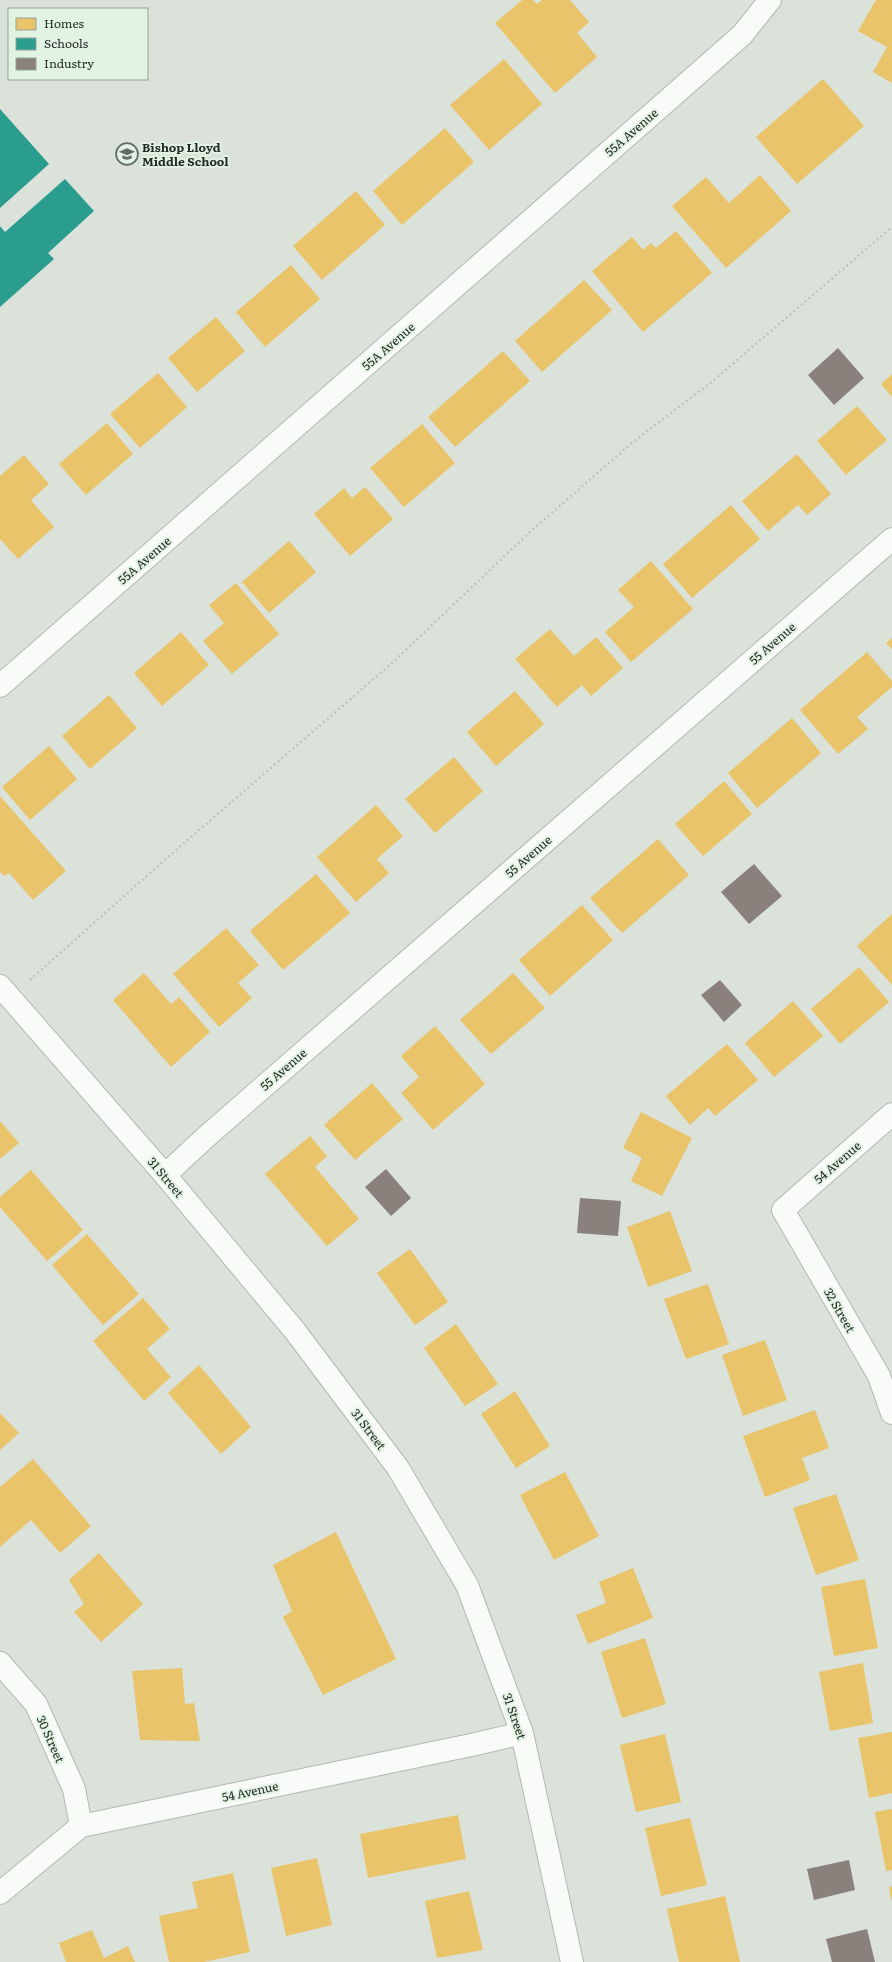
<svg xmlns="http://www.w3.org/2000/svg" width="892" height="1962" font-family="Literata,serif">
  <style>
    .homes { fill: #e9c46a }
    .schools { fill: #2a9d8f }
    .industry { fill: #8a817c }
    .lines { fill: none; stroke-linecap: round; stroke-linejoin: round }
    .minor-casing { stroke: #b2b9b2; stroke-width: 24 }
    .tertiary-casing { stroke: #b2b9b2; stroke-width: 24 }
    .path { stroke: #c0c3c0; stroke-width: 2.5; stroke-dasharray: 2 3; stroke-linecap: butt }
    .minor { stroke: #f9fbf9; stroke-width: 22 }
    .tertiary { stroke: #f9fbf9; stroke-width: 22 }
    .labels { text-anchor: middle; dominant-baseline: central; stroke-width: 4; stroke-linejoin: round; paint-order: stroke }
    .street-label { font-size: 12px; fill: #252b26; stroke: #e3f3e3 }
    .poi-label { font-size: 12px; font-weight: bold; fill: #252b26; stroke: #e3f3e3; text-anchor: start }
  </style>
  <rect width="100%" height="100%" fill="#dae2da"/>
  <path class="homes" d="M522 0H533L537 4 542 0H570L589 22 577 33 597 57 555 93 495 23Z
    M876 0H892V83L873 72 887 47 858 31Z
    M504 59 542 104 489 150 450 105Z
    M823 79 864 126 797 184 756 137Z
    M445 128 474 162 402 225 373 191Z
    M760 175 791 211 726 268 672 206 706 177 729 203Z
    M356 191 385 225 322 280 293 246Z
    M676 231 712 273 643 332 592 271 632 237 643 250 651 243 656 248Z
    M291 265 320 299 265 347 236 312Z
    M584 280 612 310 542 372 515 341Z
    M216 317 245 351 197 392 168 358Z
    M503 351 530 381 455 447 428 417Z
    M158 373 187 407 140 448 110 414Z
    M892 374V397L881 384Z
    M857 406 887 440 846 475 817 441Z
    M107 423 133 454 86 495 59 464Z
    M422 424 455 463 404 507 370 468Z
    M797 454 831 494 807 515 798 505 768 531 742 501Z
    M24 455 49 484 31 500 54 527 18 559 0 539V476Z
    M365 487 393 519 350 556 314 514 344 488 352 498Z
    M731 505 760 539 692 598 663 564Z
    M289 541 316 572 269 613 242 582Z
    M651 561 693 609 631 662 605 632 634 607 618 590Z
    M236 583 279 634 232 674 203 641 224 623 209 605Z
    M550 629 574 656 596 637 623 668 591 696 582 685 557 707 515 659Z
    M181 632 209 665 162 706 134 673Z
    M892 638V649L886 643Z
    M867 652 892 681V687L857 717 868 729 838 754 800 710Z
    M515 691 544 724 496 766 467 732Z
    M109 695 137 728 90 769 62 736Z
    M792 718 821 753 757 808 728 773Z
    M49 746 77 779 30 820 2 787Z
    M454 757 483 791 435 833 405 799Z
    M724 781 752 814 703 856 675 824Z
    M0 796 66 871 33 900 9 873 4 876 0 872Z
    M376 805 403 836 377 859 389 873 356 902 317 857Z
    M658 839 689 875 622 933 590 898Z
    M316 874 350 913 283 970 250 931Z
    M582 905 613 940 550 996 519 960Z
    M892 914V985L857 946Z
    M226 928 259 965 238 983 252 998 219 1027 173 974Z
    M859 967 889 1002 840 1044 811 1009Z
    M144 973 171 1004 179 997 210 1032 171 1067 113 1000Z
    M513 973 545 1008 491 1054 460 1020Z
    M793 1001 823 1036 774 1077 745 1043Z
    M435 1026 485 1084 433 1130 401 1093 419 1077 401 1056Z
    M727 1044 758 1080 715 1116 708 1108 690 1125 666 1096Z
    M372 1083 403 1119 355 1160 324 1125Z
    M641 1112 692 1138 662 1196 631 1181 642 1158 623 1148Z
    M0 1121 19 1143 0 1159Z
    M310 1136 327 1156 315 1167 359 1219 327 1246 265 1174Z
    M31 1170 83 1230 47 1261 0 1207V1197Z
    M670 1211 692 1271 648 1287 627 1227Z
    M87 1234 139 1294 103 1325 52 1265Z
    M410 1249 448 1302 415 1325 377 1273Z
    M708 1284 729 1344 686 1359 664 1299Z
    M143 1298 170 1329 147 1349 171 1377 144 1401 93 1341Z
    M456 1324 498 1384 465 1406 424 1348Z
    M765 1340 787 1400 743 1416 722 1355Z
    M199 1365 251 1427 221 1454 168 1393Z
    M515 1391 550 1446 516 1468 481 1414Z
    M815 1410 829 1448 802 1458 810 1480 765 1497 743 1436Z
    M0 1413 19 1433 0 1450Z
    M33 1459 91 1526 60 1553 31 1520 0 1547V1487Z
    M565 1472 599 1536 554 1560 520 1495Z
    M836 1494 859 1560 816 1575 793 1508Z
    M336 1532 396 1659 323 1695 283 1617 292 1611 273 1565Z
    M99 1553 143 1604 101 1642 74 1612 84 1604 69 1580Z
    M633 1568 653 1618 588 1644 576 1615 606 1603 599 1582Z
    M865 1579 878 1648 834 1656 821 1587Z
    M645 1638 666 1704 622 1718 601 1652Z
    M863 1663 873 1723 830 1731 819 1672Z
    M182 1668 185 1704 194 1703 200 1741 140 1740 132 1671Z
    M892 1732V1793L869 1798 858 1738Z
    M665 1734 681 1802 636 1812 620 1745Z
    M892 1809V1870L886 1871 875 1812Z
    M458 1815 466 1859 368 1878 360 1834Z
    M690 1818 707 1885 661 1896 645 1828Z
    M317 1858 332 1925 286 1936 271 1868Z
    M233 1873 250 1952 204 1962H169L159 1916 198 1908 192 1882Z
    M892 1886V1900H891L889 1887Z
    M469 1891 483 1950 437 1958 425 1901Z
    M725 1896 740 1962H679L667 1909Z
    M92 1930 104 1958 128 1946 135 1962H66L59 1943Z"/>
  <path class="schools" d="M0 109 49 164 0 208Z
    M65 179 94 211 48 253 54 259 0 307V226L5 232Z"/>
  <path class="industry" d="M838 348 864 378 834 405 808 375Z
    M754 864 782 896 749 924 721 892Z
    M720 980 742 1005 724 1022 701 995Z
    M386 1169 411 1198 391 1216 365 1187Z
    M580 1198 621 1201 618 1236 577 1233Z
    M849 1860 855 1890 814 1900 807 1869Z
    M867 1929 875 1962H832L826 1939Z"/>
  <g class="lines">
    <g class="minor-casing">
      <path id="minor" d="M0 686 742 35 770 0
        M892 1114 783 1210 879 1376 892 1413
        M165 1175 206 1137 892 539
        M0 1663 36 1704 74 1789 81 1826
        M0 1893 81 1826 476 1744 522 1733"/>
    </g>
    <g class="tertiary-casing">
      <path id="tertiary" d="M0 986 165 1175 295 1331 398 1468 467 1585 522 1733 572 1962"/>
    </g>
    <path class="path" d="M30 980 168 857 391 664 531 531 633 442 714 380 892 227"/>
    <use href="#minor" class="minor"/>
    <use href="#tertiary" class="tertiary"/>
  </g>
  <defs>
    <g id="school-ring" transform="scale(1.15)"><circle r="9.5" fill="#e3f3e3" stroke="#646b65" stroke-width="1.5"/><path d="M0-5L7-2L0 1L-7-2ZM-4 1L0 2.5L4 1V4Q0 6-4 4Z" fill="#646b65"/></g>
  </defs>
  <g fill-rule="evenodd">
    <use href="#school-ring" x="127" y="154"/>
  </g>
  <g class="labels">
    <g class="street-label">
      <text transform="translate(631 132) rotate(-41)">55A Avenue</text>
      <text transform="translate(388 346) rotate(-41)">55A Avenue</text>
      <text transform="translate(144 560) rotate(-41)">55A Avenue</text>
      <text transform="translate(772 643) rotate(-41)">55 Avenue</text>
      <text transform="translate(528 856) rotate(-41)">55 Avenue</text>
      <text transform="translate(283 1069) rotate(-41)">55 Avenue</text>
      <text transform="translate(837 1162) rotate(-41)">54 Avenue</text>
      <text transform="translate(166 1177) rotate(50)">31 Street</text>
      <text transform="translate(840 1310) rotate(60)">32 Street</text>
      <text transform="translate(369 1429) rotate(53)">31 Street</text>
      <text transform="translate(515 1716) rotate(71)">31 Street</text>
      <text transform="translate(51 1739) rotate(66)">30 Street</text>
      <text transform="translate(250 1791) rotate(-12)">54 Avenue</text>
    </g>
    <g class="poi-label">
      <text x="142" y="147">Bishop Lloyd<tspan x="142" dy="14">Middle School</tspan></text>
    </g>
  </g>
  <rect x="8" y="8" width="140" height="72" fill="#e3f3e3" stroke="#97a397"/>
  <rect x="16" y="18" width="20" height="12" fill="#e9c46a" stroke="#97a397"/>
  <text x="44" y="28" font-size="12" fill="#252b26">Homes</text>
  <rect x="16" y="38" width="20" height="12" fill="#2a9d8f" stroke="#97a397"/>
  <text x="44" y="48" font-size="12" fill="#252b26">Schools</text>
  <rect x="16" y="58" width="20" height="12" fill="#8a817c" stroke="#97a397"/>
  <text x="44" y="68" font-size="12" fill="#252b26">Industry</text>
</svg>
